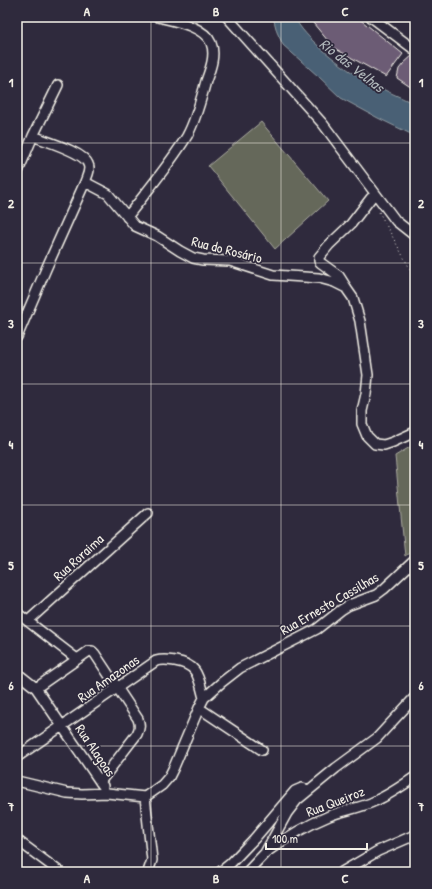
<svg xmlns="http://www.w3.org/2000/svg" width="432" height="889" font-family="'Patrick Hand',sans-serif">
  <style>
    .green { fill: #65685a; stroke: #acaca1 }
    .water { fill: #4a6174; stroke: #8e9ba2 }
    .building { fill: #6c5b75; stroke: #f4f1e8 }
    .lines { fill: none; stroke-linecap: round; stroke-linejoin: round }
    .minor-casing { stroke: #f4f1e8; stroke-width: 12 }
    .path { stroke: #f4f1e8; stroke-width: 1; stroke-dasharray: 1 3; stroke-linecap: butt }
    .minor { stroke: #2f2a3d; stroke-width: 9 }
    .grid { fill: none; stroke: #f4f1e8; stroke-width: 1; stroke-opacity: 0.55 }
    .labels { text-anchor: middle; dominant-baseline: central; stroke-width: 3.5; stroke-linejoin: round; paint-order: stroke }
    .street-label { font-size: 14px; fill: #f4f1e8; stroke: #2f2a3d }
    .water-label { font-size: 15px; font-style: italic; fill: #b0b7ba; stroke: #2f2a3d }
    .neatline { fill: none; stroke: #f4f1e8; stroke-width: 1.5 }
    .grid-label { font-size: 13px; text-anchor: middle; font-weight: bold; fill: #f4f1e8 }
  </style>
  <rect width="100%" height="100%" fill="#2f2a3d"/>
  <filter id="ink" filterUnits="userSpaceOnUse"><feTurbulence type="fractalNoise" baseFrequency=".025" numOctaves="2"/><feDisplacementMap in="SourceGraphic" scale="8" xChannelSelector="R" yChannelSelector="G"/><feConvolveMatrix kernelMatrix="1 2 1 2 8 2 1 2 1" color-interpolation-filters="sRGB"/></filter>
  <g filter="url(#ink)">
    <path class="green" d="M261 122 328 201 275 249 208 166Z
      M415 444V549L405 556 395 456Z"/>
    <path class="water" d="M273 17H295C301 36 347 71 365 80 381 89 398 96 415 104V136L378 118 341 98 318 76 283 45 277 32Z"/>
    <path class="building" d="M308 17H357L403 54 386 77 334 48Z
      M414 54 415 55V90L397 78 399 69 403 64Z"/>
    <g class="lines">
      <g class="minor-casing">
        <path id="minor" d="M227 17 323 124 396 221 415 236
          M371 17 415 50
          M17 174 33 136 58 85
          M85 182 108 194 135 226 157 236 180 251 193 258 203 260 230 261 273 275 319 278 334 282 346 288 353 298 360 321 368 375 366 394 362 411V424L367 436 375 444 384 445 393 442 415 432
          M127 217C147 191 170 164 187 136 196 120 201 99 206 81 210 70 216 55 211 43 204 26 174 21 158 17
          M346 287 339 276 321 263 319 261V257L329 245 351 224 371 198
          M17 337 46 269 85 182C87 176 91 170 88 164 84 152 45 141 33 136
          M17 613 77 659
          M28 621 148 513
          M17 673 36 688 103 786
          M36 688 89 651H92L95 654 138 719C140 725 140 728 137 734L100 782
          M199 708 262 750
          M17 757 156 661C163 659 168 660 175 661 199 665 198 677 204 698
          M17 781 67 793 82 794 107 793 145 797 162 785 169 777 174 767 199 708 204 698 222 682 240 668 317 629 341 610 349 605 376 595 384 589 415 560
          M145 797 152 860 148 872
          M17 840 60 872
          M268 851C287 837 307 825 329 816 344 810 361 808 375 801 389 795 402 786 415 777
          M220 872 230 864 254 839 295 791 302 788 309 790
          M247 872 265 853 287 813 297 800 336 768 377 738 415 697
          M342 872 378 851 415 835"/>
      </g>
      <path class="path" d="M379 212 415 278"/>
      <use href="#minor" class="minor"/>
    </g>
  </g>
  <path class="grid" d="M151 17V872M281 17V872M17 143H415M17 263H415M17 384H415M17 505H415M17 626H415M17 746H415"/>
  <g class="labels">
    <g class="street-label">
      <text transform="translate(227 249) rotate(14)">Rua do Rosário</text>
      <text transform="translate(78 557) rotate(-42)">Rua Roraima</text>
      <text transform="translate(329 603) rotate(-30)">Rua Ernesto Cassilhas</text>
      <text transform="translate(108 678) rotate(-35)">Rua Amazonas</text>
      <text transform="translate(96 750) rotate(56)">Rua Alagoas</text>
      <text transform="translate(335 801) rotate(-21)">Rua Queiroz</text>
    </g>
    <g class="water-label">
      <text transform="translate(352 65) rotate(38)">Rio das Velhas</text>
    </g>
  </g>
  <rect width="432" height="889" fill="none" stroke="#2f2a3d" stroke-width="44"/>
  <path d="M266 843v6h101v-6" fill="none" stroke="#f4f1e8" stroke-width="2"/>
  <text x="272" y="843" font-size="12" fill="#f4f1e8" stroke="#2f2a3d" stroke-width="3" paint-order="stroke">100 m</text>
  <rect x="22" y="22" width="388" height="845" class="neatline"/>
  <g class="grid-label">
    <text x="87" y="16">A</text>
    <text x="216" y="16">B</text>
    <text x="345" y="16">C</text>
    <text x="11" y="87">1</text>
    <text x="421" y="87">1</text>
    <text x="11" y="208">2</text>
    <text x="421" y="208">2</text>
    <text x="11" y="328">3</text>
    <text x="421" y="328">3</text>
    <text x="11" y="449">4</text>
    <text x="421" y="449">4</text>
    <text x="11" y="570">5</text>
    <text x="421" y="570">5</text>
    <text x="11" y="690">6</text>
    <text x="421" y="690">6</text>
    <text x="11" y="811">7</text>
    <text x="421" y="811">7</text>
    <text x="87" y="883">A</text>
    <text x="216" y="883">B</text>
    <text x="345" y="883">C</text>
  </g>
</svg>
